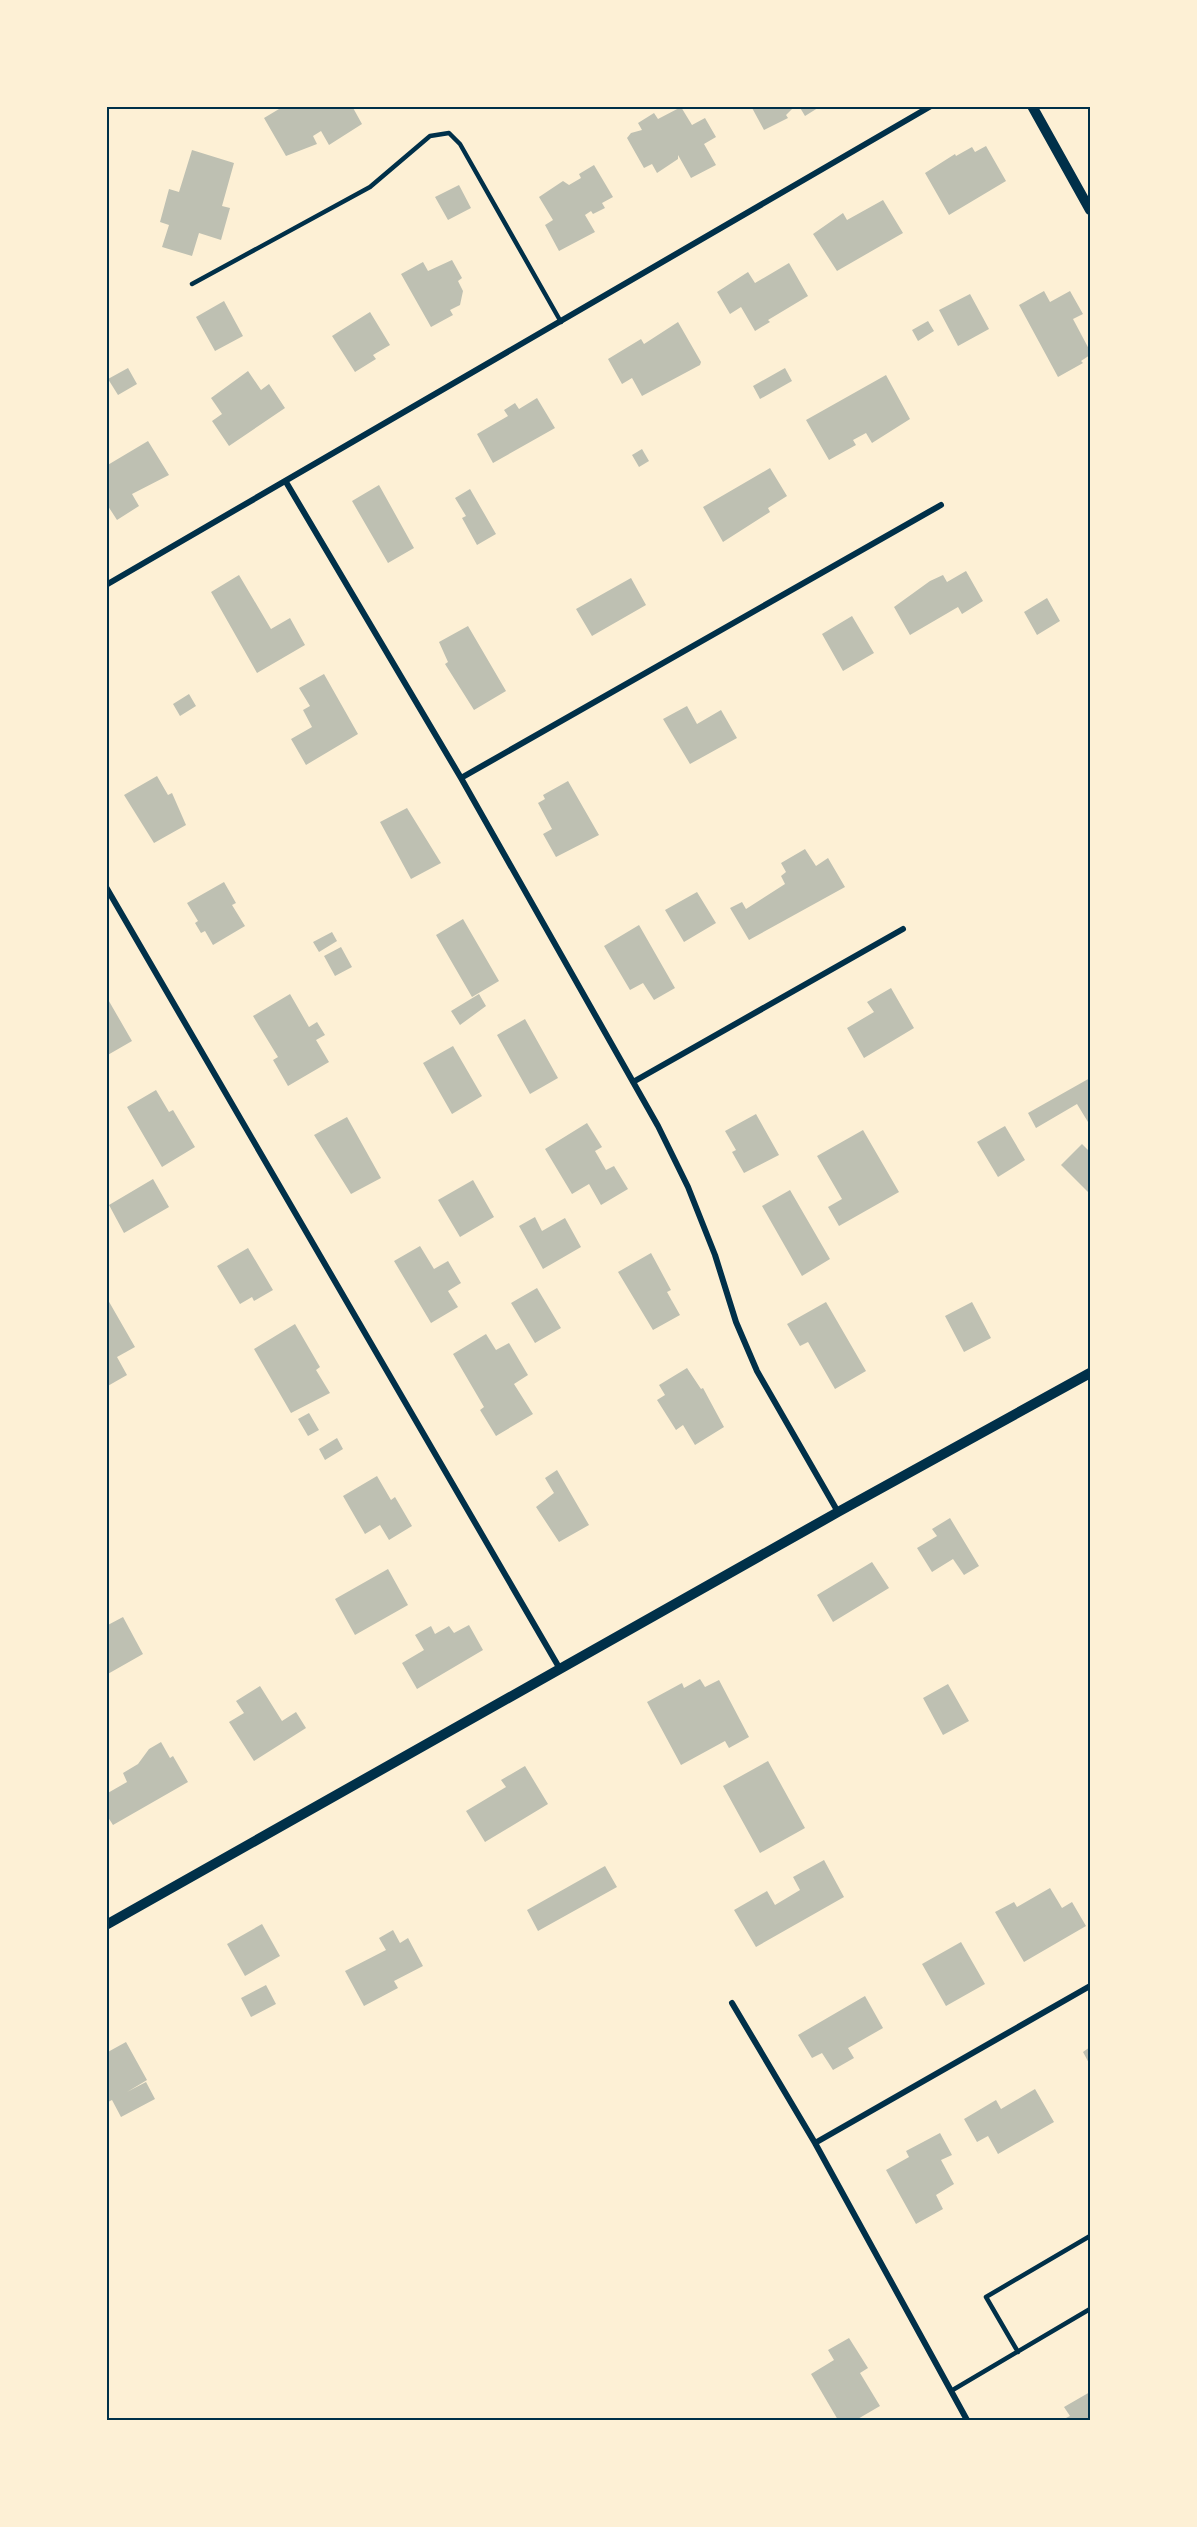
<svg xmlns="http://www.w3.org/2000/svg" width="1197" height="2527" font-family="Karla,sans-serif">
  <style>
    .building { fill: #bec0b2 }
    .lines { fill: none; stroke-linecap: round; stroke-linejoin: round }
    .service { stroke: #003049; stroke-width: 4.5 }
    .minor { stroke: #003049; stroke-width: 6 }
    .tertiary { stroke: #003049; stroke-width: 10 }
    .neatline { fill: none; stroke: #003049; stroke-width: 2 }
  </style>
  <rect width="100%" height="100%" fill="#fdf0d5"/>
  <path class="building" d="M284 106H352L362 124 329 145 321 131 313 136 317 144 286 156 264 118Z
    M751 106H795L786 115 788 118 764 130Z
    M799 106H821L805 116Z
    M681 107 692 125 705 118 716 137 704 144 716 165 691 178 678 155V159L657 173 652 164 644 168 627 138 631 133 642 130 638 123 654 113 658 119Z
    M986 146 1006 181 949 215 925 173 955 154 956 156 972 147 975 152Z
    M192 150 234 163 222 206 230 208 221 240 199 233 192 256 162 247 169 225 160 222 169 189 179 192Z
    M594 165 613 197 602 203 605 208 593 214 591 211 585 215 595 232 559 251 545 225 553 220 539 197 563 181 569 185 581 178 579 174Z
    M459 185 471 208 448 220 435 197Z
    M883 200 903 233 837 271 813 234 843 213 847 220Z
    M452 260 462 278 458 281 463 291 460 305 450 310 453 315 431 327 401 274 423 262 428 271Z
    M789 263 808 296 768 320 770 322 755 331 741 307 730 314 717 292 748 272 755 283Z
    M1044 291 1050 302 1070 291 1083 314 1073 319 1090 351V355L1081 361 1083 363 1058 377 1019 305Z
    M970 294 989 329 958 346 939 310Z
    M224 301 243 336 215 351 196 317Z
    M370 312 390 345 373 355 376 359 355 372 332 336Z
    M928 321 934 331 918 341 912 330Z
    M678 322 701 362 700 365 642 396 632 378 622 384 608 359 641 339 644 344Z
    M128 368 137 384 118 395 108 379Z
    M785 368 792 381 760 399 753 386Z
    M248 371 261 390 269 384 285 408 229 446 212 421 222 414 211 398Z
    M886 375 910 419 872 443 866 433 853 440 856 445 829 460 806 420Z
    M537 398 555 428 493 463 477 434 508 416 504 410 515 403 519 409Z
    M148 441 169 475 132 494 139 506 117 520 106 503V466Z
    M642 449 649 461 639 467 632 455Z
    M770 468 787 496 768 508 770 512 723 542 703 507Z
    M379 485 414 548 388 563 352 501Z
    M470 489 496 534 477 545 462 518 466 516 455 498Z
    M966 571 983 601 962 614 958 607 910 635 894 607 930 581 943 575 947 582Z
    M239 575 271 629 290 618 305 645 257 673 211 592Z
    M631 578 646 605 592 636 576 609Z
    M1047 598 1060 621 1037 635 1024 612Z
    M852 616 874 653 843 671 822 634Z
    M468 626 506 691 474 710 445 664 448 662 439 642Z
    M324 674 358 734 306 765 291 739 312 727 303 710 310 706 299 688Z
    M189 694 196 706 180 716 173 704Z
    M687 706 697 724 721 710 737 738 690 764 663 719Z
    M157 776 168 795 172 793 186 825 154 843 124 795Z
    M568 781 599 835 556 857 543 834 552 829 538 803 545 799 543 795Z
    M407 808 441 863 411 879 380 822Z
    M805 849 816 866 828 858 845 887 749 940 730 908 742 902 746 909 785 884 781 876 786 872 781 863Z
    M224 882 236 903 232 905 245 926 213 945 205 931 201 933 195 923 198 921 187 903Z
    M697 892 716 923 684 942 665 910Z
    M463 919 499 981 472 997 436 935Z
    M639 925 675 988 654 1000 643 983 630 990 604 946Z
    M332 932 337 941 319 952 313 942Z
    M341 947 352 967 335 976 324 956Z
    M891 988 914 1028 864 1058 847 1028 874 1012 867 1002Z
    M290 994 309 1027 317 1022 325 1035 316 1040 329 1062 288 1086 273 1060 278 1057 253 1016Z
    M479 994 486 1006 460 1025 451 1011Z
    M106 996 132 1041 106 1056Z
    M525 1019 558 1078 530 1094 497 1035Z
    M453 1046 482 1096 452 1114 423 1063Z
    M1090 1078V1121L1088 1122 1077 1104 1036 1128 1028 1113Z
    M156 1090 169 1112 173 1110 195 1147 162 1167 127 1107Z
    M756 1114 779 1155 744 1173 732 1152 736 1150 725 1131Z
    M347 1117 381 1178 351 1194 314 1135Z
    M587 1123 602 1147 595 1151 606 1170 614 1166 628 1189 601 1205 589 1184 572 1194 545 1149Z
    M1005 1126 1025 1160 998 1177 977 1142Z
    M863 1130 899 1192 839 1226 828 1207 842 1199 817 1156Z
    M1082 1144 1090 1152V1194L1061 1165Z
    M153 1179 169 1207 124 1233 109 1205Z
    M473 1180 494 1217 460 1237 438 1200Z
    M790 1190 830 1259 802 1276 762 1206Z
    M535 1217 542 1231 565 1218 581 1247 543 1269 519 1226Z
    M420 1246 434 1269 448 1261 461 1283 448 1291 458 1307 431 1323 394 1261Z
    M248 1248 273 1290 254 1301 252 1297 240 1304 217 1266Z
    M651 1253 671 1290 667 1292 680 1315 653 1330 618 1272Z
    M537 1288 561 1328 535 1343 511 1303Z
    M108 1300 135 1347 117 1357 127 1375 106 1387Z
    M826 1302 866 1371 835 1389 808 1342 800 1346 787 1324Z
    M972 1302 991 1338 964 1352 945 1316Z
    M295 1324 320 1367 316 1370 330 1393 291 1413 254 1349Z
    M486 1334 496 1350 509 1343 528 1375 514 1384 533 1414 496 1436 480 1410 484 1407 453 1354Z
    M687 1368 701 1389 703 1388 724 1427 695 1445 683 1425 676 1430 657 1400 665 1395 659 1385Z
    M309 1413 319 1430 308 1436 298 1419Z
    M337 1438 343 1449 325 1460 319 1449Z
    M557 1470 589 1525 559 1542 536 1507 554 1493 545 1478Z
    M377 1476 391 1500 395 1497 412 1526 389 1540 380 1525 365 1534 343 1496Z
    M950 1518 979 1566 964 1575 953 1559 932 1572 917 1548 937 1536 932 1529Z
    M872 1562 889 1588 833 1622 817 1595Z
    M388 1569 408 1605 355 1635 335 1599Z
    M123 1617 143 1654 106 1675V1626Z
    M469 1625 483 1650 417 1689 402 1663 424 1650 415 1635 431 1626 435 1634 449 1626 454 1633Z
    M700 1679 705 1687 719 1680 749 1737 729 1748 725 1741 681 1765 647 1702 682 1683 684 1688Z
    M948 1684 969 1721 943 1735 923 1698Z
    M260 1686 282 1721 296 1712 306 1728 254 1761 229 1722 244 1713 236 1701Z
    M161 1742 170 1758 173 1756 188 1782 113 1825 106 1814V1794L127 1782 123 1773 138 1764 149 1749Z
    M768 1761 805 1828 760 1853 723 1786Z
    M525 1766 548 1804 485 1842 466 1811 506 1787 501 1780Z
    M824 1860 844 1897 756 1947 734 1910 767 1891 775 1905 800 1890 793 1877Z
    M605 1866 617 1887 538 1931 527 1910Z
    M1050 1888 1062 1908 1072 1902 1086 1926 1024 1962 995 1912 1014 1902 1017 1907Z
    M262 1924 280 1956 245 1976 227 1944Z
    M393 1930 400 1943 408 1938 423 1966 394 1981 398 1988 364 2006 345 1971 386 1950 379 1938Z
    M961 1942 985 1984 946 2006 922 1964Z
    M266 1985 276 2004 251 2017 241 1998Z
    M865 1996 883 2028 848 2048 854 2058 833 2070 822 2053 812 2058 798 2035Z
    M126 2042 147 2080 127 2092 146 2082 155 2099 121 2117 112 2100 106 2103V2053Z
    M1090 2047V2065L1083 2052Z
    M1035 2089 1054 2122 998 2154 988 2136 977 2142 964 2119 996 2100 1001 2109Z
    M940 2133 952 2155 941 2160 954 2184 936 2195 943 2209 916 2224 886 2170 909 2157 906 2151Z
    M849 2338 868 2368 860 2373 880 2406 856 2420H838L811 2374 834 2360 828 2350Z
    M1090 2392V2420H1062L1070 2416 1064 2407Z"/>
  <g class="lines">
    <path class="service" d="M192 284 370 187 430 136 449 133 460 144 561 322
      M1018 2352 986 2297 1090 2236
      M951 2391 1090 2309"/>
    <path class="minor" d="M286 482 461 778 658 1126 688 1187 715 1255 736 1322 757 1371 838 1512
      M106 585 931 106
      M461 778 941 505
      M106 887 560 1669
      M633 1082 903 929
      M732 2003 815 2143 967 2420
      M815 2143 1090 1986"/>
    <path class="tertiary" d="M1032 106 1090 210
      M106 1925 838 1512 1090 1373"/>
  </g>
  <rect width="1197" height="2527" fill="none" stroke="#fdf0d5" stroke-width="216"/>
  <rect x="108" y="108" width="981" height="2311" class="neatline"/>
</svg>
